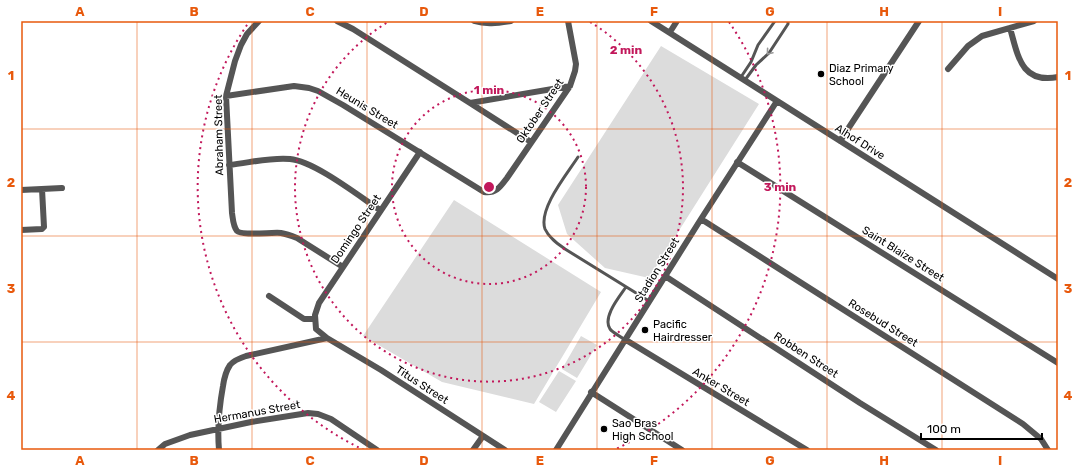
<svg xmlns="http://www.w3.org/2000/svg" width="1079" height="471" font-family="Rubik,sans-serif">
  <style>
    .green { fill: #dcdcdc }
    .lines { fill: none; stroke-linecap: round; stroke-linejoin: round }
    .service { stroke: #555; stroke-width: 3 }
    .minor { stroke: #555; stroke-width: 6 }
    .oneway { stroke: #999 }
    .grid { fill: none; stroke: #e8590c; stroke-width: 1; stroke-opacity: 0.55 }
    .ring { fill: none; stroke: #c2185b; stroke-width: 2; stroke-dasharray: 2 4 }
    .poi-dot { fill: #000; stroke: #fff; stroke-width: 1.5 }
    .labels { text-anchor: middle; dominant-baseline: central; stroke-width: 3; stroke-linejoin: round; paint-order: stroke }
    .poi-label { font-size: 11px; fill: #000; stroke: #fff; text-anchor: start }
    .street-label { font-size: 11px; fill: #000; stroke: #fff }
    .centre { fill: #c2185b; stroke: #fff; stroke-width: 2 }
    .ring-label { font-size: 12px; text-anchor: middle; font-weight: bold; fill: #c2185b; stroke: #fff; stroke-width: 3; stroke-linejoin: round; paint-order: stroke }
    .neatline { fill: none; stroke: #e8590c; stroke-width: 1.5 }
    .grid-label { font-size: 13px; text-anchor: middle; font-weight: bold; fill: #e8590c }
  </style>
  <rect width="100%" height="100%" fill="#fff"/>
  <path class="green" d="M661 46 759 104 649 278 605 268 567 234 558 205Z
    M454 200 601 292 534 404 442 382 363 336Z
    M581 336 597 345 577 378 562 369Z
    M559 371 576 381 556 412 539 402Z"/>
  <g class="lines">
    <path class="service" d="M741 77 751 62 758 45 775 21
      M745 80 756 65 769 53 788 24V21
      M578 157C567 174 538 209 545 229 549 238 558 244 565 249L649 301
      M625 340C620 336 613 333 610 329 602 317 620 296 626 287"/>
    <path class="minor" d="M259 21 247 34 241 45 235 61 226 96 232 213C233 219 233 226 237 231 242 236 272 232 281 233 287 234 292 236 297 238L343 267
      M337 21 353 29 470 103 570 86
      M474 21C487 25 498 23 511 21
      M651 21 1058 279
      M1010 28C1018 56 1021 84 1058 77
      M670 32 677 21
      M948 69 968 46 982 36 1034 21
      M226 96 294 86 309 88 318 91 343 105 484 192C496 194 501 186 507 178L570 86 575 71 576 64 568 21
      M470 103 531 142
      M840 141 919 21
      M737 162 1058 363
      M229 165C249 163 270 157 290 159 314 161 359 196 380 210
      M21 190 62 188
      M701 219 1023 424 1041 439 1048 450
      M21 230 42 229 44 227 42 189
      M665 276 860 403 936 450
      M269 296 304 319H314
      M327 338 316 329 315 315 319 303 420 152
      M626 340 807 450
      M591 392 682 450
      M158 450 165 444 190 435 251 422 308 413 318 414 331 419 377 450
      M219 450C217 427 219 408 223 386 224 379 226 371 230 365 234 360 240 358 246 356L327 338 381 370 505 450
      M473 450 483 436
      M556 450 701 219 777 101"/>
  </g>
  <defs><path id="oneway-chevron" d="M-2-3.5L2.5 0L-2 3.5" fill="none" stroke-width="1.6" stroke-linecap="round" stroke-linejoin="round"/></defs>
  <use class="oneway" href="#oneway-chevron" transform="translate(769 52) rotate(130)"/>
  <path class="grid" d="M137 21V450M252 21V450M367 21V450M482 21V450M597 21V450M712 21V450M827 21V450M942 21V450M21 129H1058M21 236H1058M21 342H1058"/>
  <g class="ring">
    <circle cx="489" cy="187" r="97"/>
    <path d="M590 22A194 194 0 1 1 388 22"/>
    <path d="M364 450A291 291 0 0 1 249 22M729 22A291 291 0 0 1 614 450"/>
  </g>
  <g class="poi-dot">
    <circle cx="821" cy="74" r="4"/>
    <circle cx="645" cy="330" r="4"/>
    <circle cx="604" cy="429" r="4"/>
  </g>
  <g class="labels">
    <g class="poi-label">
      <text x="829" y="68">Diaz Primary<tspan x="829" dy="13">School</tspan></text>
      <text x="653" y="324">Pacific<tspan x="653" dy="13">Hairdresser</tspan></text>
      <text x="612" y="423">Sao Bras<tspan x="612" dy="13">High School</tspan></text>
    </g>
    <g class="street-label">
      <text transform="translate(367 108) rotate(31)">Heunis Street</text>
      <text transform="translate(540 111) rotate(-56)">Oktober Street</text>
      <text transform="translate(219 135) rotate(-91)">Abraham Street</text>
      <text transform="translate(860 142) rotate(32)">Alhof Drive</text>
      <text transform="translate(356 229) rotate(-56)">Domingo Street</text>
      <text transform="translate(903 254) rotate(32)">Saint Blaize Street</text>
      <text transform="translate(657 270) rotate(-58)">Stadion Street</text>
      <text transform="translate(883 323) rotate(32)">Rosebud Street</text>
      <text transform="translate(806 355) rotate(33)">Robben Street</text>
      <text transform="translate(422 385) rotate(33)">Titus Street</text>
      <text transform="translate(721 387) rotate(31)">Anker Street</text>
      <text transform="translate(257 412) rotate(-10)">Hermanus Street</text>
    </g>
  </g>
  <circle cx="489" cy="187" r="6" class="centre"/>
  <g class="ring-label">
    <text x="626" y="54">2 min</text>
    <text x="489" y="94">1 min</text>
    <text x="780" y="191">3 min</text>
  </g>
  <rect width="1079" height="471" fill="none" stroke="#ffffff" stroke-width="44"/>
  <path d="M921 433v6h121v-6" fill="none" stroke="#000000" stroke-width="2"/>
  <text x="927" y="433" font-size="12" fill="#000000" stroke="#ffffff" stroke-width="3" paint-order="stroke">100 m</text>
  <rect x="22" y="22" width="1035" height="427" class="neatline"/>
  <g class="grid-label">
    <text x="80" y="16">A</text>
    <text x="194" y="16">B</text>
    <text x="310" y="16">C</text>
    <text x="424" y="16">D</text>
    <text x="540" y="16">E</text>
    <text x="654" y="16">F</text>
    <text x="770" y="16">G</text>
    <text x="884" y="16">H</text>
    <text x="1000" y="16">I</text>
    <text x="11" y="80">1</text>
    <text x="1068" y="80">1</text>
    <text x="11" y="187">2</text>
    <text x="1068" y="187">2</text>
    <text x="11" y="293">3</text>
    <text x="1068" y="293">3</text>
    <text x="11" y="400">4</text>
    <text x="1068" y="400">4</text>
    <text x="80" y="465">A</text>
    <text x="194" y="465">B</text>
    <text x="310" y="465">C</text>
    <text x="424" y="465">D</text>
    <text x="540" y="465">E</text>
    <text x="654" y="465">F</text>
    <text x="770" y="465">G</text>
    <text x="884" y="465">H</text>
    <text x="1000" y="465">I</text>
  </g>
</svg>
